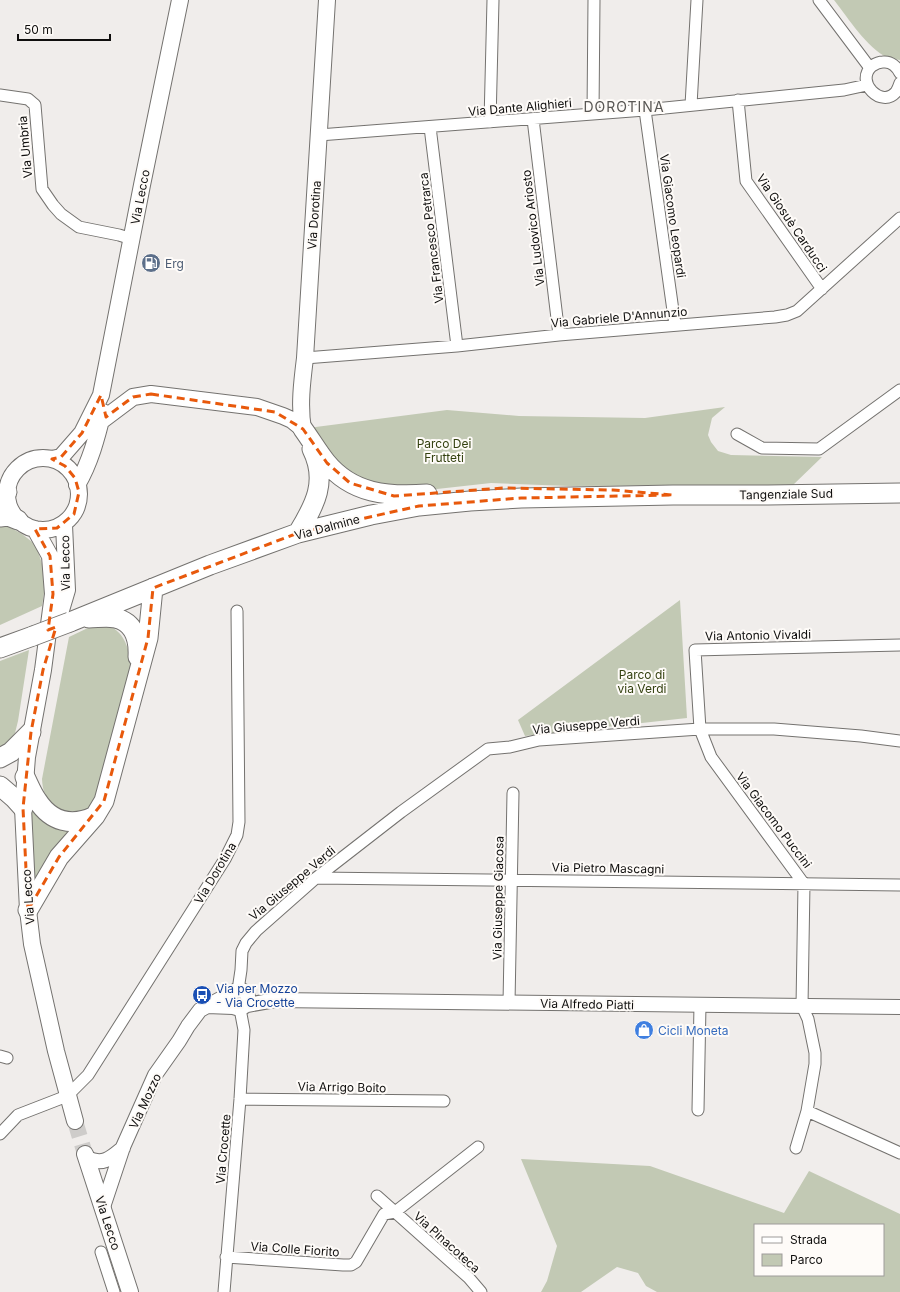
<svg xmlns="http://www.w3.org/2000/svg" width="900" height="1292" font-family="Inter,sans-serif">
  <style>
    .green { fill: #c2c9b4; fill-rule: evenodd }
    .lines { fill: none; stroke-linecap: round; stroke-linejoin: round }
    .secondary-tunnel { stroke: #ceccca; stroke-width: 16; stroke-dasharray: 16 8; stroke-linecap: butt }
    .minor-casing { stroke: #74726f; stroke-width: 13 }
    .tertiary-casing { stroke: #74726f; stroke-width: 16 }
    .secondary-casing { stroke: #74726f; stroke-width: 18 }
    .trunk-casing { stroke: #74726f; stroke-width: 21 }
    .minor { stroke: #fff; stroke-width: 11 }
    .tertiary { stroke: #fff; stroke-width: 14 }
    .secondary { stroke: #fff; stroke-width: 16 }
    .trunk { stroke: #fff; stroke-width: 19 }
    .trunk-bridge-casing { stroke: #74726f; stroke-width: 21; stroke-linecap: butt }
    .trunk-bridge { stroke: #fff; stroke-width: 19 }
    .marked { fill: none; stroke: #e8590c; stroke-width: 3; stroke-dasharray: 8 5; stroke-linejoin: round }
    .labels { text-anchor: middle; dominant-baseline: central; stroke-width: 4; stroke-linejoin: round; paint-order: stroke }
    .street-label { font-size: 12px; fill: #0f0e0d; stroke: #fefbf8 }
    .service-label { font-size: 12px; fill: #4e5e75; stroke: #fefbf8; text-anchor: start }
    .park-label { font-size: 12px; fill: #33400f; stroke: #fefbf8 }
    .transit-label { font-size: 12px; fill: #164399; stroke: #fefbf8; text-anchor: start }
    .shop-label { font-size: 12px; fill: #366cbe; stroke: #fefbf8; text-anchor: start }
    .quarter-label { font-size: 14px; letter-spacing: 1px; fill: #595754; stroke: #fefbf8 }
  </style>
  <rect width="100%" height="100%" fill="#f0edeb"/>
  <path class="green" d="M834 0H900V60C896 59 891 60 888 58 866 47 849 19 834 0Z
    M725 407 712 418 708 435 711 442 718 451 731 455 822 457 793 485 569 486 491 483 419 491 381 487 354 475 343 467 308 428 447 410 519 416 645 418Z
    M0 525H6L22 534 36 545 42 564 46 580 42 606 0 625Z
    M680 600 687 718 525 736 518 720Z
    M94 625C98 625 103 624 107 625 124 631 129 648 131 664L98 799C94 803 89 809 84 812 81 813 78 812 75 812 53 812 43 800 42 779L69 637Z
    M29 650 18 721 15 733 8 742 0 749V661Z
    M26 790 77 828 30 899Z
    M521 1159 650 1166 784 1213 809 1171 900 1214V1292H657L646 1286 638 1273 617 1267 581 1292H541L547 1281 557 1246ZM755 1225H883V1275H755Z"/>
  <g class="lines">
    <path class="secondary-tunnel" d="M75 1121 85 1154"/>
    <g class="minor-casing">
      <path id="minor" d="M819 0 870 68
        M900 73C897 67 891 61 883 62 879 62 875 64 872 66 854 82 882 109 896 92 898 89 899 86 900 83
        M0 95 28 99 35 105 42 189 53 205 61 214 79 227 119 235 132 239
        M738 100 746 181 822 289
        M691 105 697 0
        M645 110 675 325
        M593 114 594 0
        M533 119 559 335
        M490 122 493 0
        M430 127 457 346
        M319 135 645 110 844 90 867 85
        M305 358 457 346 559 335 775 317 787 315 797 311 900 218
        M737 434 762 448 819 449 900 390
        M316 878 900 885
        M238 990 241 970 242 951 246 943 256 931 316 878 401 812 488 749 510 747 539 740 700 729H774L861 736 900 741
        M509 1003 513 793
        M0 1056 7 1058
        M240 1099 444 1101
        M698 1110 700 1005
        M807 1111 900 1153
        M0 1134 18 1115 67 1096 88 1075 225 859 237 835 239 822 237 611
        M796 1148 807 1111 815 1064V1053L808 1019 802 1006 804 884 711 757 700 729 695 650 900 645
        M377 1196 469 1278 481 1292
        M101 1252 114 1292
        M226 1257 343 1265H351L356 1262 384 1214 395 1212 478 1147
        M224 1292 240 1099 244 1030 240 1009"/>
    </g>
    <g class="tertiary-casing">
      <path id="tertiary" d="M247 1005 275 1000 900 1007
        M87 1158C103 1166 111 1158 123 1148
        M103 1207 123 1147 155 1075 179 1041 188 1026 200 1010 235 991 241 990 244 991 248 996 247 1005 240 1009 233 1007 207 1006"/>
    </g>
    <g class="secondary-casing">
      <path id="secondary" d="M101 421 133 397 151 394 257 407 283 416 292 420 303 429
        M303 429C299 406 302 382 305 358L327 0
        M7 494a36 36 0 1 1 72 0a36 36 0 1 1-72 0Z
        M52 459 61 457 82 433 101 395 142 185 180 0
        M77 485C90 463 97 437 103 412
        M35 529 50 556 53 594 43 670 27 757 23 808 28 910 32 944 56 1051 75 1121
        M56 627 67 590 64 525
        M85 1154 130 1292"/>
    </g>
    <g class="trunk-casing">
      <path id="trunk" d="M303 429C311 440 318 452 326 462 352 494 388 497 427 494
        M0 498 7 492
        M0 517 8 516 18 520
        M298 533C315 505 328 481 312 449
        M89 618C97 618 107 616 115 618 135 622 139 640 138 657
        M70 622 210 565 298 533 371 515 419 506 470 501 521 498 673 495H768L900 493
        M0 648 33 636
        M0 758 11 752 31 732
        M25 777C29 785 32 793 37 800 51 822 72 827 95 816
        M0 786 14 798 23 808
        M28 910 59 857 95 816 104 801 148 638 153 588"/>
    </g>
    <use href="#minor" class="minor"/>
    <use href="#tertiary" class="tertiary"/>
    <use href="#secondary" class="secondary"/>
    <use href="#trunk" class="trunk"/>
    <g class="trunk-bridge-casing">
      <path id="trunk-bridge" d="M33 636 70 622"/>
    </g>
    <use href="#trunk-bridge" class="trunk-bridge"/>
  </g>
  <path class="marked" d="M151 394 275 412 303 429 327 463 350 483 394 496 504 488 613 490 673 495 521 498 419 506 298 533 153 588 148 638 104 801 59 857 28 910 23 808 31 732 43 670 56 627 48 630 53 594 50 556 35 529 57 528 74 514 79 492 75 478 65 466 52 459 61 457 82 433 101 395 106 417 133 397Z"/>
  <defs>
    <g id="fuel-disc" transform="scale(1)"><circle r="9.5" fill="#5c6f8a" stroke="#fefbf8"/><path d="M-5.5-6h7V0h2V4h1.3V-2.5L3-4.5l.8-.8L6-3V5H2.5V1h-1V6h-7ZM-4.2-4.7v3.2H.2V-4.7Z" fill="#fff"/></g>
    <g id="bus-disc" transform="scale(1)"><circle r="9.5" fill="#1a4fb4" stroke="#fefbf8"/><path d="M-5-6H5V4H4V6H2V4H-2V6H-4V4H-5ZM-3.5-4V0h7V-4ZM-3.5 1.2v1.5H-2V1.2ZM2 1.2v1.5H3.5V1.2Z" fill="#fff"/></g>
    <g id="shop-disc" transform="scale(1)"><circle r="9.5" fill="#3f7fe0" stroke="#fefbf8"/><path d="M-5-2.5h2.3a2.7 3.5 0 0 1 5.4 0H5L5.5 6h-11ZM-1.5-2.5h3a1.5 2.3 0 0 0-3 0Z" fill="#fff"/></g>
  </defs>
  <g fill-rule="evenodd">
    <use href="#fuel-disc" x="151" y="263"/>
    <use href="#bus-disc" x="202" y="995"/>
    <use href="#shop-disc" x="644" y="1030"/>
  </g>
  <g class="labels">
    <g class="street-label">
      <text transform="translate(520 107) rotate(-5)">Via Dante Alighieri</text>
      <text transform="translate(25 147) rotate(-95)">Via Umbria</text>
      <text transform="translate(140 197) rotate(-79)">Via Lecco</text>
      <text transform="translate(314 215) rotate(-86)">Via Dorotina</text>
      <text transform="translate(673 216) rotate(82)">Via Giacomo Leopardi</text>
      <text transform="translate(792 223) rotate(56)">Via Giosuè Carducci</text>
      <text transform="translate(533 228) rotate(-97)">Via Ludovico Ariosto</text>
      <text transform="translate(431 238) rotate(-97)">Via Francesco Petrarca</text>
      <text transform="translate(619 317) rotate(-5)">Via Gabriele D'Annunzio</text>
      <text transform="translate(786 494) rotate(-1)">Tangenziale Sud</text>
      <text transform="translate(327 527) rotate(-15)">Via Dalmine</text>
      <text transform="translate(65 563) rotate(-91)">Via Lecco</text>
      <text transform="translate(758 635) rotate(-1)">Via Antonio Vivaldi</text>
      <text transform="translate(586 725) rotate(-5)">Via Giuseppe Verdi</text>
      <text transform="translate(774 820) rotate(53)">Via Giacomo Puccini</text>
      <text transform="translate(608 868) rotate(1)">Via Pietro Mascagni</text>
      <text transform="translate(215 873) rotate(-59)">Via Dorotina</text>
      <text transform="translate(292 883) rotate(-40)">Via Giuseppe Verdi</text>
      <text transform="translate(28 897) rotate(-94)">Via Lecco</text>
      <text transform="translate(498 898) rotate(-89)">Via Giuseppe Giacosa</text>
      <text transform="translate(587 1004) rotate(1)">Via Alfredo Piatti</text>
      <text transform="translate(342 1087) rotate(1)">Via Arrigo Boito</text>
      <text transform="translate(145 1101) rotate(-65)">Via Mozzo</text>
      <text transform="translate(223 1149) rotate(-85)">Via Crocette</text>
      <text transform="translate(108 1223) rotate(72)">Via Lecco</text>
      <text transform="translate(447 1242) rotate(42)">Via Pinacoteca</text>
      <text transform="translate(295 1249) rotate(4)">Via Colle Fiorito</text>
    </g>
    <g class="service-label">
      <text x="165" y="263">Erg</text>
    </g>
    <g class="park-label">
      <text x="444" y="443">Parco Dei<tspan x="444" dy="14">Frutteti</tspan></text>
      <text x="642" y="674">Parco di<tspan x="642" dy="14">via Verdi</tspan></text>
    </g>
    <g class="transit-label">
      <text x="216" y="988">Via per Mozzo<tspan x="216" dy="14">- Via Crocette</tspan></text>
    </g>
    <g class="shop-label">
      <text x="658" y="1030">Cicli Moneta</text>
    </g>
    <g class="quarter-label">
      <text x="624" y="106">DOROTINA</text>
    </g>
  </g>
  <rect x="754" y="1224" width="130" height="52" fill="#fefbf8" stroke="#9e9c9a"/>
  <rect x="762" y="1237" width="20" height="6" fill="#ffffff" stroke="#9e9c9a"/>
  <text x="790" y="1244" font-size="12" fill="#0f0e0d">Strada</text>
  <rect x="762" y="1254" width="20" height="12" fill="#c2c9b4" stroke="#9e9c9a"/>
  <text x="790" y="1264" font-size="12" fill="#0f0e0d">Parco</text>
  <path d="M18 34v6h92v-6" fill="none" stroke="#0f0e0d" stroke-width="2"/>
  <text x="24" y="34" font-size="12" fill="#0f0e0d" stroke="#fefbf8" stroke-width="3" paint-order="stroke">50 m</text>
</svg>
